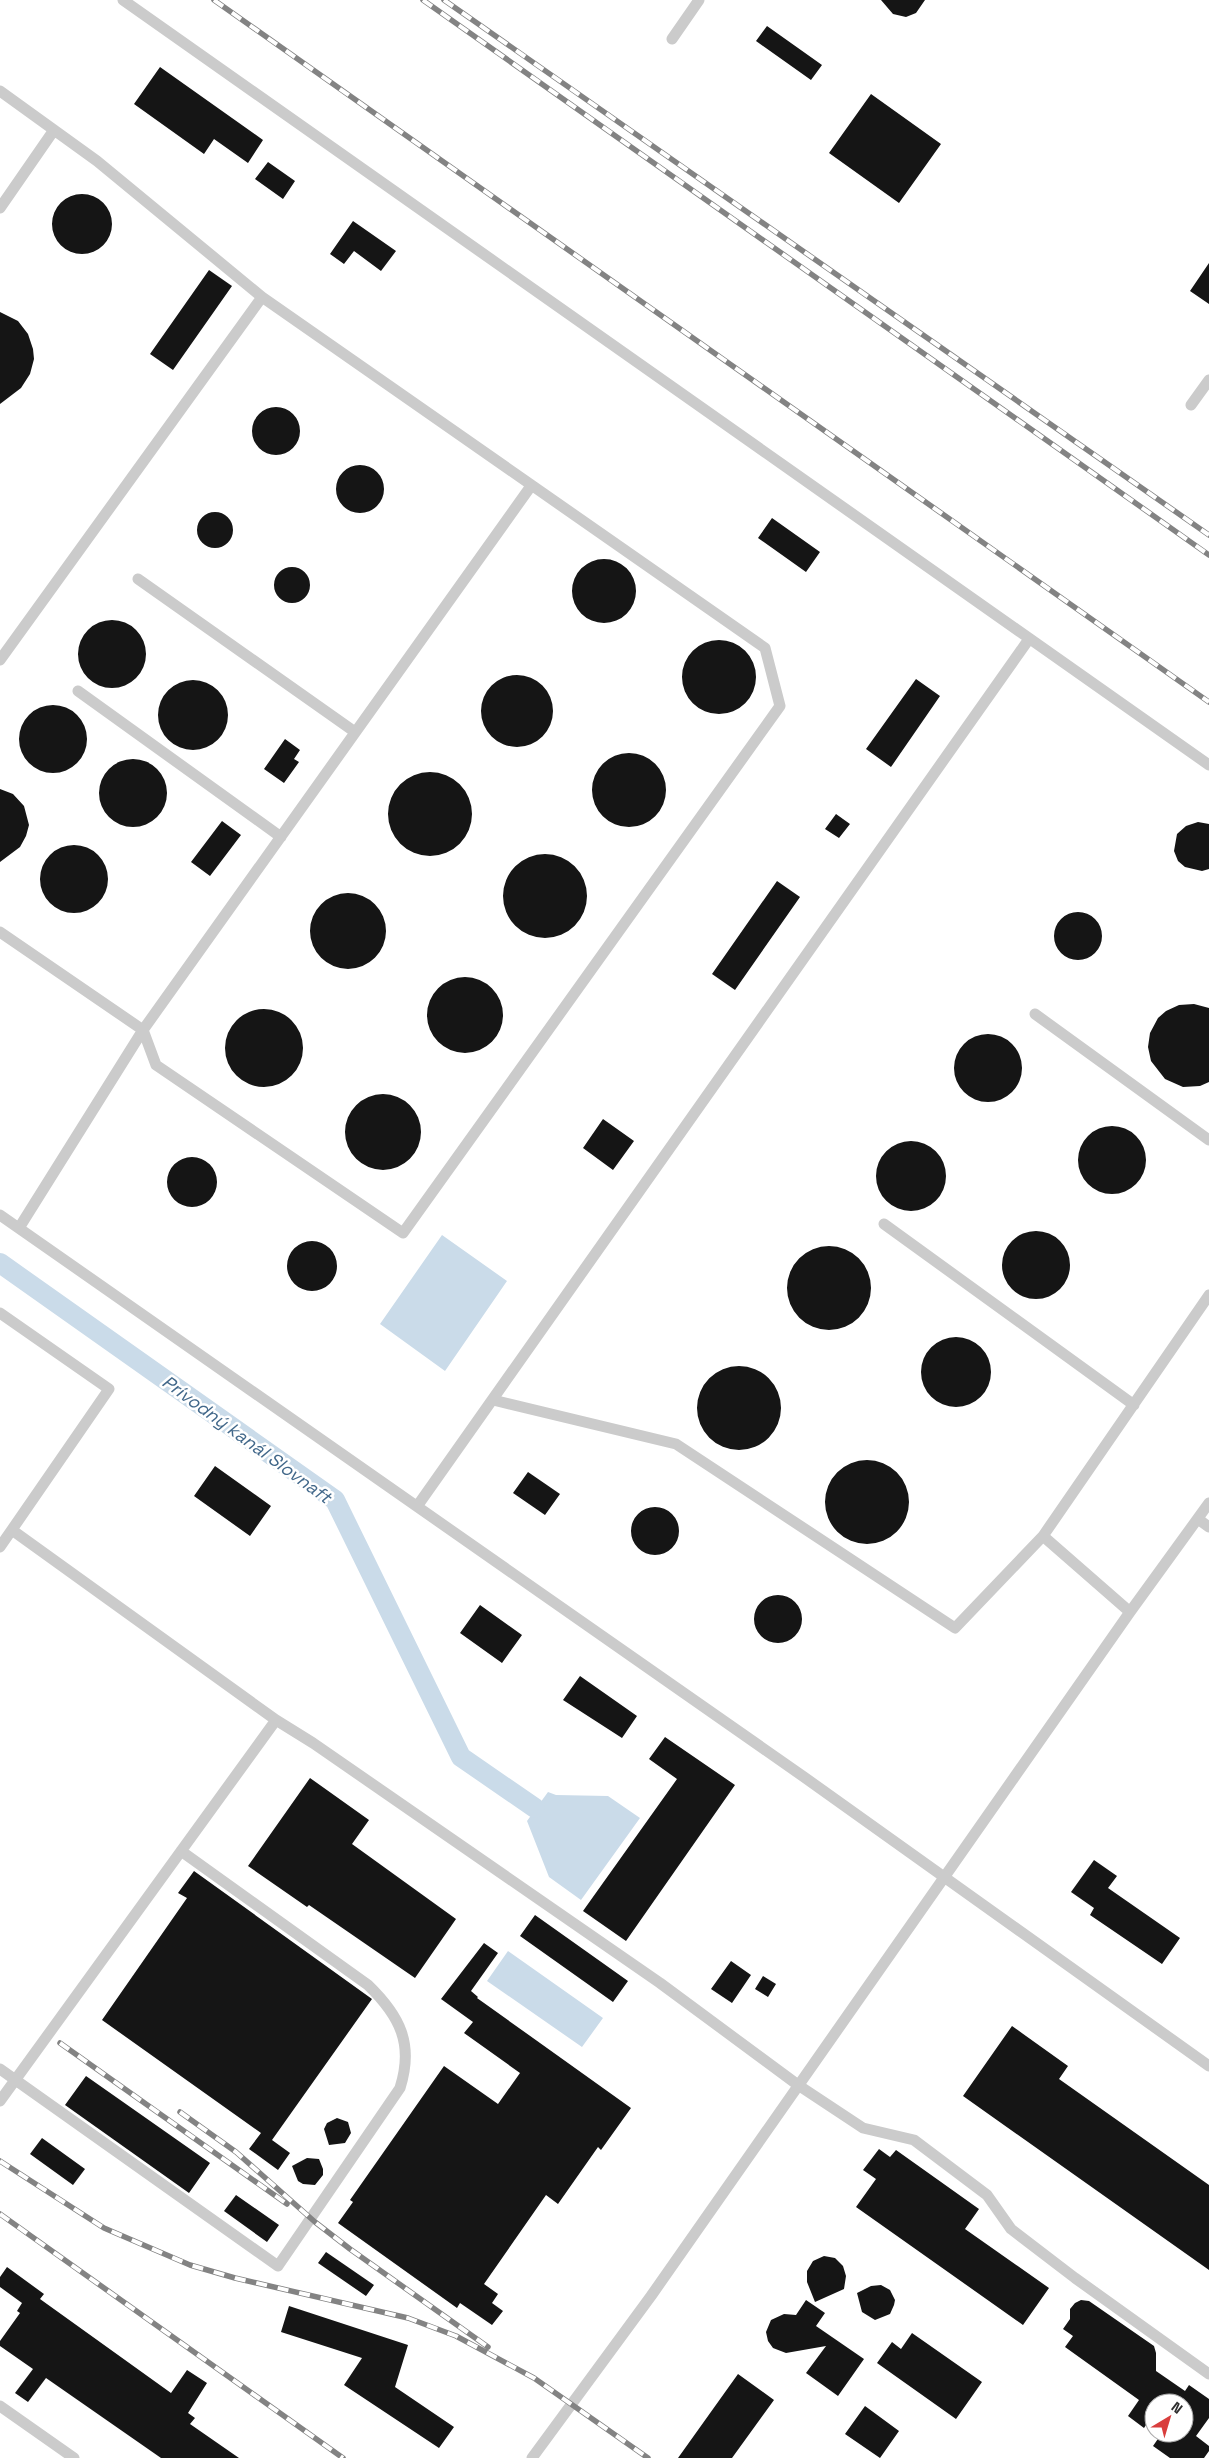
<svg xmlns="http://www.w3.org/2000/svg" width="1209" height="2458" font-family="'Space Grotesk',sans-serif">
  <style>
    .water { fill: #cadbe9 }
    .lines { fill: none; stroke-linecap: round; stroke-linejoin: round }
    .canal { stroke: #cadbe9; stroke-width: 20 }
    .building { fill: #151515 }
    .lane { stroke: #cbcbcb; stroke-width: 11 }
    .rail-casing { stroke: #838383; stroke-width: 5.5 }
    .rail { stroke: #fff; stroke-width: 4; stroke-dasharray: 11; stroke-linecap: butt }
    .labels { text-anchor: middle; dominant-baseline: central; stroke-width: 5; stroke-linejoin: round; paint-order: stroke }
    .water-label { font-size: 18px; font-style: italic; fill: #42688a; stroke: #fff }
  </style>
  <rect width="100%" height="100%" fill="#fff"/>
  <path class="water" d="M442 1235 507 1281 445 1371 380 1324Z
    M548 1792 556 1795 608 1796 640 1818 581 1900 549 1877 527 1821Z
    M508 1951 603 2018 582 2047 487 1981Z"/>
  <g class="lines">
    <path class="canal" d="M0 1263 335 1500 461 1757 535 1808"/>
  </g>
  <path class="building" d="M881 0H925L916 13 906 17 893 14Z
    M767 26 822 65 811 80 756 41Z
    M160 67 263 140 248 163 214 139 204 154 134 104Z
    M871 94 941 144 899 203 829 153Z
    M268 162 295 181 283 199 255 179Z
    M52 224a30 30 0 1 1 60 0a30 30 0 1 1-60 0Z
    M353 221 396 251 381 271 354 251 344 264 330 254Z
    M1209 263V304L1190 291Z
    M209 270 232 286 173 370 150 354Z
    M0 312 18 321 28 334 33 349 34 359 30 374 21 388 0 404Z
    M252 431a24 24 0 1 1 48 0a24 24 0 1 1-48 0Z
    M336 489a24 24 0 1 1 48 0a24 24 0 1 1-48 0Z
    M197 530a18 18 0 1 1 36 0a18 18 0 1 1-36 0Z
    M772 518 820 552 806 572 758 538Z
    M572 591a32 32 0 1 1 64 0a32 32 0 1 1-64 0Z
    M274 585a18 18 0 1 1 36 0a18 18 0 1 1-36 0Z
    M78 654a34 34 0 1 1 68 0a34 34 0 1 1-68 0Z
    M682 677a37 37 0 1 1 74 0a37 37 0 1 1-74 0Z
    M481 711a36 36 0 1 1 72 0a36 36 0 1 1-72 0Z
    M916 679 940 696 891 767 866 749Z
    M158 715a35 35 0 1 1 70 0a35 35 0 1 1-70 0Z
    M19 739a34 34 0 1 1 68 0a34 34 0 1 1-68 0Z
    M285 739 300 750 294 759 299 762 284 783 264 769Z
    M592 790a37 37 0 1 1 74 0a37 37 0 1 1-74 0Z
    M99 793a34 34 0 1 1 68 0a34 34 0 1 1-68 0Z
    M388 814a42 42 0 1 1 84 0a42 42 0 1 1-84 0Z
    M0 789 13 794 24 806 29 825 26 836 20 847 0 862Z
    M836 814 850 824 839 838 825 829Z
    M222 821 241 835 210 876 191 862Z
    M1198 822 1209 824V869L1202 871 1185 867 1178 861 1174 851 1177 834 1186 826Z
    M40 879a34 34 0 1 1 68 0a34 34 0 1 1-68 0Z
    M503 896a42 42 0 1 1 84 0a42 42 0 1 1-84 0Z
    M777 881 800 897 735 990 712 974Z
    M310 931a38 38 0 1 1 76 0a38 38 0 1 1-76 0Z
    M1054 936a24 24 0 1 1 48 0a24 24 0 1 1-48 0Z
    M427 1015a38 38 0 1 1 76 0a38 38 0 1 1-76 0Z
    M1194 1004 1209 1008V1082L1200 1086 1183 1087 1165 1079 1151 1061 1148 1047 1150 1033 1158 1018 1166 1011 1179 1005Z
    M225 1048a39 39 0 1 1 78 0a39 39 0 1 1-78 0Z
    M954 1068a34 34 0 1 1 68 0a34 34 0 1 1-68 0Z
    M345 1132a38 38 0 1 1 76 0a38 38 0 1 1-76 0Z
    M603 1119 634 1141 613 1170 583 1148Z
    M1078 1160a34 34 0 1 1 68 0a34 34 0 1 1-68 0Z
    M876 1176a35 35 0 1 1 70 0a35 35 0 1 1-70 0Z
    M167 1182a25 25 0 1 1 50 0a25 25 0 1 1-50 0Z
    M1002 1265a34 34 0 1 1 68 0a34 34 0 1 1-68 0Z
    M287 1266a25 25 0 1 1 50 0a25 25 0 1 1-50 0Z
    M787 1288a42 42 0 1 1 84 0a42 42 0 1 1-84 0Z
    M921 1372a35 35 0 1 1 70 0a35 35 0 1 1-70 0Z
    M697 1408a42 42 0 1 1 84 0a42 42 0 1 1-84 0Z
    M825 1502a42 42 0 1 1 84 0a42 42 0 1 1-84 0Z
    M215 1466 271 1506 250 1536 194 1496Z
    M528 1472 560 1494 545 1515 513 1493Z
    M631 1531a24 24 0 1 1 48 0a24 24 0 1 1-48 0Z
    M754 1619a24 24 0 1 1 48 0a24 24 0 1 1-48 0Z
    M480 1605 522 1635 502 1663 460 1633Z
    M580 1676 637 1716 622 1738 563 1700Z
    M665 1737 735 1785 626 1941 583 1911 677 1779 649 1759Z
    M310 1778 369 1820 352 1844 456 1919 415 1978 309 1905 307 1907 248 1866Z
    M1094 1860 1117 1876 1108 1888 1180 1938 1162 1964 1090 1915 1094 1908 1071 1892Z
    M194 1871 372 1999 272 2140 290 2153 278 2170 249 2149 261 2133 102 2020 187 1898 178 1893Z
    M535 1915 628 1981 613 2002 520 1936Z
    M484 1943 498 1953 471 1991 478 1997 477 1998 631 2108 601 2150 598 2147 558 2204 546 2195 484 2284 498 2294 492 2303 503 2311 492 2325 460 2303 457 2308 338 2223 353 2202 350 2200 444 2066 498 2104 520 2073 464 2033 473 2022 441 1999Z
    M731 1961 751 1975 732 2003 711 1989Z
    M763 1976 776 1984 768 1997 755 1989Z
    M1012 2026 1068 2066 1059 2079 1209 2185V2270L963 2096Z
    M86 2076 210 2163 189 2193 65 2105Z
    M337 2118 348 2122 351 2133 345 2143 329 2145 324 2129 327 2123Z
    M42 2138 85 2169 73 2185 30 2154Z
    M879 2149 890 2157 896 2150 979 2209 965 2229 1049 2288 1023 2325 856 2207 876 2179 863 2170Z
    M307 2158 319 2159 323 2169V2175L315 2185 303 2184 298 2181 292 2166Z
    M236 2195 279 2225 267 2242 224 2211Z
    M326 2252 374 2285 366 2296 318 2263Z
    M824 2256 835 2258 843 2266 846 2276 844 2289 815 2302 807 2282V2271L813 2261Z
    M7 2267 44 2294 40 2299 171 2393 187 2370 207 2383 188 2413 195 2418 190 2424 239 2458H161L46 2378 28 2402 15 2393 33 2369 0 2346V2341L20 2313 17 2311 22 2303 0 2287V2277Z
    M881 2285 890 2290 895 2300 894 2305 890 2314 875 2320 862 2312 857 2293 871 2286Z
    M806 2300 825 2313 816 2326 864 2359 838 2396 806 2373 826 2346 786 2353 773 2348 768 2341 766 2332 771 2320 784 2314 796 2315Z
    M1081 2300 1089 2301 1154 2346 1156 2353V2371L1185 2391 1189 2385 1209 2399V2418L1196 2436 1209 2446V2451L1204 2458H1170L1153 2446 1162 2433H1184V2403H1154V2413L1144 2428 1128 2416 1139 2400 1065 2347 1073 2336 1063 2329 1070 2319V2309L1075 2303Z
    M289 2306 408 2345 395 2387 454 2427 439 2448 344 2385 362 2358 281 2332Z
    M912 2333 982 2382 956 2419 877 2363 892 2342 901 2349Z
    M738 2374 774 2400 732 2458H678Z
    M865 2406 899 2431 880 2458 845 2434Z"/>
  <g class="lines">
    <path class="lane" d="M123 0 1209 765
      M672 39 699 0
      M0 91 97 161 262 297 765 648 780 706 403 1233 156 1065 143 1030 0 932
      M0 208 54 130
      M1191 405 1209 380
      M138 579 355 732
      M0 660 262 297
      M78 691 281 837
      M1035 1014 1209 1140
      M0 1215 804 1777 1209 2066
      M884 1224 1134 1405
      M19 1228 143 1030 531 486
      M0 1313 109 1389 0 1547
      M493 1400 676 1444 955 1628 1043 1536
      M418 1505 1029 639
      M1198 1519 1209 1527
      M12 1530 276 1720
      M1130 1612 1043 1536 1209 1295
      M0 2069 278 2266 400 2088C414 2044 400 2016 368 1985L181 1851
      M0 2101 276 1720 313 1743 660 1983 798 2085 863 2128 914 2140 987 2195 1011 2229 1075 2278 1209 2374
      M0 2406 74 2458
      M532 2458 651 2296 1130 1612 1209 1503"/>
    <g class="rail-casing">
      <path id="rail" d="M214 0 1209 702
        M423 0 1209 555
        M444 0 1209 535
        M60 2043 287 2204
        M180 2112 236 2152 315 2222 350 2249 488 2347
        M0 2161 104 2228 190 2265 235 2278 408 2318 456 2336 534 2378 648 2458
        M0 2214 343 2458"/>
    </g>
    <use href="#rail" class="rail"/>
  </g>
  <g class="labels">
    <g class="water-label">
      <text transform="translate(247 1439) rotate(36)">Prívodný kanál Slovnaft</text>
    </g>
  </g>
  <g transform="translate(1169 2418) rotate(38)"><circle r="24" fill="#ffffff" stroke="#ababab"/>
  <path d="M0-4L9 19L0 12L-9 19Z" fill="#d93e3d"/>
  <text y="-8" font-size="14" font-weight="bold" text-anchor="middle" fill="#2e2e2e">N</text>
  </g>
</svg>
